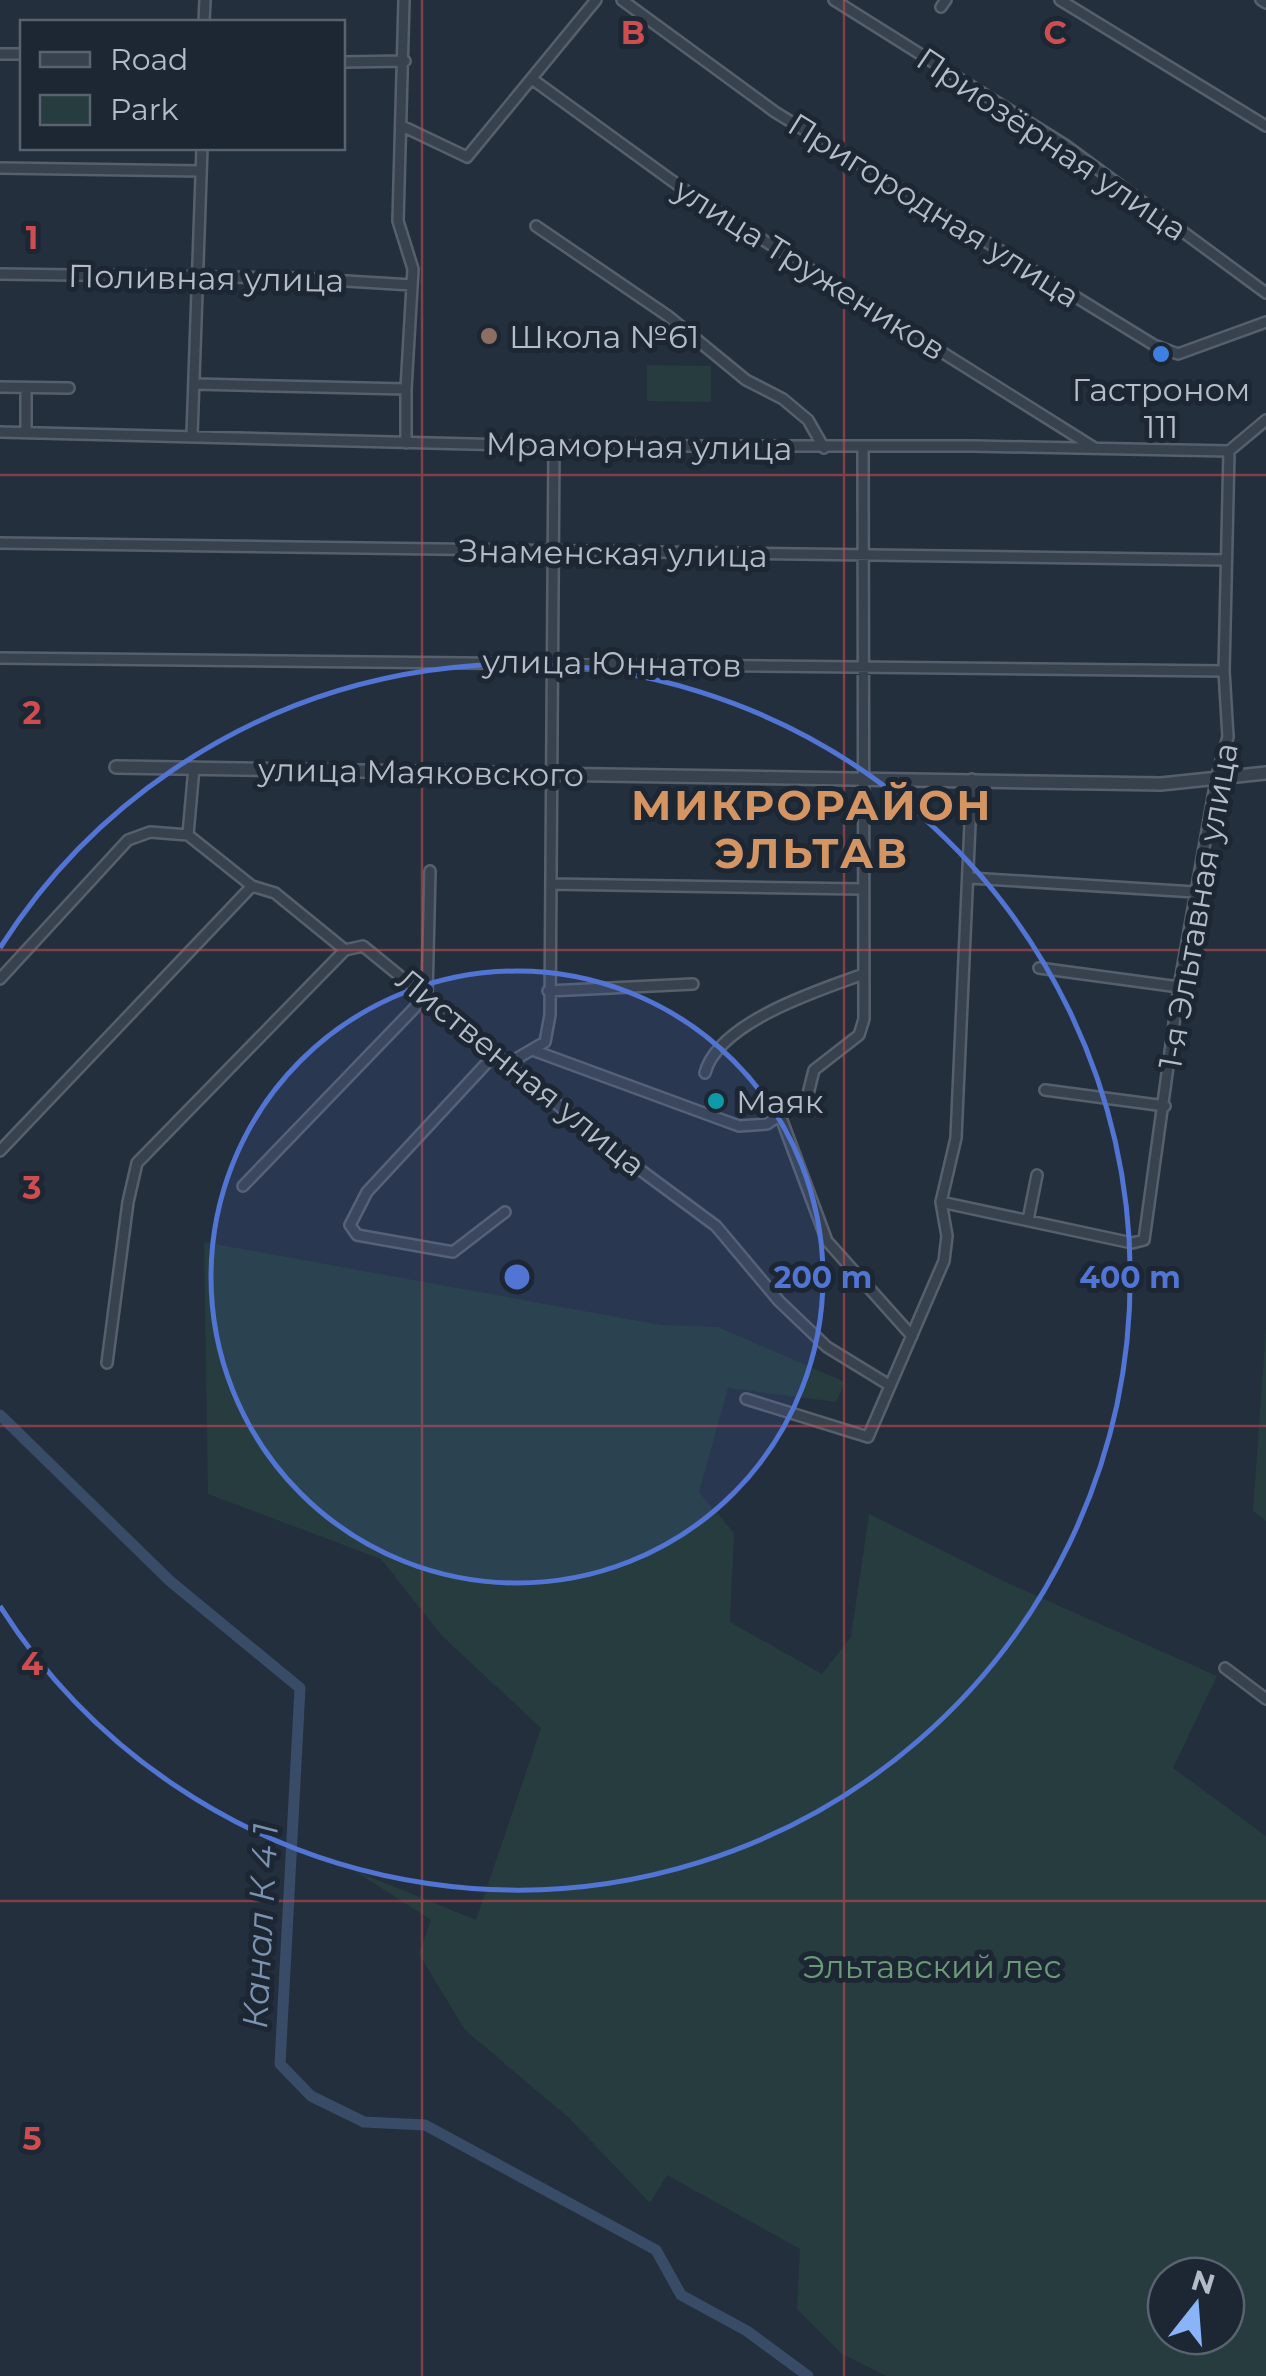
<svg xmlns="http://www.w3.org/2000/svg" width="1266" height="2376" font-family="Montserrat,sans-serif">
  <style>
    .green { fill: #263c3f; fill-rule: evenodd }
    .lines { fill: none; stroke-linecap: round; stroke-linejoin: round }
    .canal { stroke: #394c67; stroke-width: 11 }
    .minor-casing { stroke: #565f6c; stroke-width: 14 }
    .tertiary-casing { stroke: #565f6c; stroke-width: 16 }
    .minor { stroke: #38414e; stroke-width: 9 }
    .tertiary { stroke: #38414e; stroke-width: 11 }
    .grid { fill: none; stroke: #ce4d50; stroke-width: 2.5; stroke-opacity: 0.55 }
    .ring { fill: none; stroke: #5274d3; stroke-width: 5 }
    .education-dot { fill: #8d6e63; stroke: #1d2633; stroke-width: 4 }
    .shop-dot { fill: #3f7fe0; stroke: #1d2633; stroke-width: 4 }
    .culture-dot { fill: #0f9aa8; stroke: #1d2633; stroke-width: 4 }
    .labels { text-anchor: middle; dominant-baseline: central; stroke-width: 10; stroke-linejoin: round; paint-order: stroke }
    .street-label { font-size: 32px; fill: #b4bcc9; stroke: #1d2633 }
    .poi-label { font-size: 32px; fill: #b4bcc9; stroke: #1d2633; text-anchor: start }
    .park-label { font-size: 32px; fill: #6b9a76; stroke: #1d2633 }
    .water-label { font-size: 35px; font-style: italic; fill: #7c92b1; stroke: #1d2633 }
    .district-label { font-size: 42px; font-weight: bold; letter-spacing: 2.5px; fill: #d59563; stroke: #1d2633 }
    .grid-label { font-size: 32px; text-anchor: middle; font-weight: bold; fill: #ce4d50; stroke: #1d2633; stroke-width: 10; stroke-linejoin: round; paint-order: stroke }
    .centre { fill: #5274d3; stroke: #1d2633; stroke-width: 5 }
    .ring-label { font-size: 30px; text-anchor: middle; font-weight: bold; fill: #5274d3; stroke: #1d2633; stroke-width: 10; stroke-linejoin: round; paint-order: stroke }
  </style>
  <rect width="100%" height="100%" fill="#242f3e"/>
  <path class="green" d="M647 365 711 366V402L647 401Z
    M204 1242 661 1325 718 1327 845 1382 836 1402 728 1388 699 1492 734 1533 730 1622 822 1674 851 1637 869 1514 1001 1580 1217 1676 1173 1768 1266 1836V2376H887L842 2354 797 2309 800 2249 667 2175 650 2203 569 2118 465 2030 419 1954 431 1920 355 1871 476 1920 541 1728 442 1636 381 1559 208 1494ZM1226 2276V2336H1166V2276Z
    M1266 1328V1521L1253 1511Z"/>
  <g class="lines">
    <path class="canal" d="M0 1415 170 1581 300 1688 280 2064 311 2096 364 2122 425 2125 656 2250 681 2295 747 2331 808 2376"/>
    <g class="minor-casing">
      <path id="minor" d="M404 0 398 221 413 269 406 389
        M622 0 775 112 1154 345 1178 354 1266 322
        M834 0 1065 145 1266 293
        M1060 0 1266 126
        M1261 0 1266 3
        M941 7 946 0
        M204 22 205 0
        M0 54H22
        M342 62 405 61
        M532 79 693 196 1093 447
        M402 126 467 157 596 0
        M0 168 201 171
        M536 226 668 316 746 380 783 399 808 420 824 448
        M0 274 297 278 412 285
        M195 384 406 389V443
        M0 387 69 388
        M0 432 554 446H973L1229 451 1266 420
        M26 432V388
        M192 435 202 148
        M863 448 864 1019 859 1035 814 1070 808 1094 780 1115 827 1241 912 1336
        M0 543 1226 560
        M0 658 1224 671
        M194 767 188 835 252 886 275 893 345 950 363 946 612 1149 716 1226 779 1301 827 1347 889 1385
        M970 878 1195 892
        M551 884 862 889
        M1039 968 1179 987
        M0 979 128 840 150 832 188 835
        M548 991 693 984
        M535 1051 739 1126 767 1124 780 1115
        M496 1053 367 1192 350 1225 357 1235 453 1252 505 1212
        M509 1063 545 1042 550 1015 554 446
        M705 1073C718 1023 816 991 861 975
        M1045 1090 1165 1106
        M0 1151 252 886
        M243 1186 427 995 430 871
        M941 1202 1132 1243 1144 1240 1179 987 1217 775 1228 737 1224 671 1229 451
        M1028 1220 1037 1175
        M107 1363 128 1202 137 1163 345 950
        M746 1399 868 1437 944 1261 947 1236 941 1202 956 1138 972 779
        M1225 1668 1266 1699"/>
    </g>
    <g class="tertiary-casing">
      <path id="tertiary" d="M116 767 1161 784 1266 773"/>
    </g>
    <use href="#minor" class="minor"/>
    <use href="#tertiary" class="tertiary"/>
  </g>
  <path class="grid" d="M422 0V2376M844 0V2376M0 475H1266M0 950H1266M0 1426H1266M0 1901H1266"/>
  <circle cx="517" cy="1277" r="306" fill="#5274d3" fill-opacity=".12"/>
  <g class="ring">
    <circle cx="517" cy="1277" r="306"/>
    <path d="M0 948A613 613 0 1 1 0 1606"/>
  </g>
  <circle class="education-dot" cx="489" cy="336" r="10"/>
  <circle class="shop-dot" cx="1161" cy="354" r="10"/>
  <circle class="culture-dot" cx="716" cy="1101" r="10"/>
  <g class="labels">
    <g class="street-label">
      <text transform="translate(1052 144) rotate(34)">Приозёрная улица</text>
      <text transform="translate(934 210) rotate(32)">Пригородная улица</text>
      <text transform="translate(810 269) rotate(32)">улица Тружеников</text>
      <text transform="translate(206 278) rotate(1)">Поливная улица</text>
      <text transform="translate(639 446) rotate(1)">Мраморная улица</text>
      <text transform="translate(613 553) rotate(1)">Знаменская улица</text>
      <text transform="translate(612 663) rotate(1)">улица Юннатов</text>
      <text transform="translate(421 772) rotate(1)">улица Маяковского</text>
      <text transform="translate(1198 906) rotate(-80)">1-я Эльтавная улица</text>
      <text transform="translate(521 1072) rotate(39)">Лиственная улица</text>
    </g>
    <g class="poi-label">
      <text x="509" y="336">Школа №61</text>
      <text x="1161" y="389" text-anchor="middle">Гастроном<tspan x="1161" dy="37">111</tspan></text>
      <text x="736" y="1101">Маяк</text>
    </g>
    <g class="park-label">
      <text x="932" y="1966">Эльтавский лес</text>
    </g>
    <g class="water-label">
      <text transform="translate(260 1926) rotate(-87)">Канал К 4 1</text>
    </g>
    <g class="district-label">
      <text x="812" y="805">МИКРОРАЙОН<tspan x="812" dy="48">ЭЛЬТАВ</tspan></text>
    </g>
  </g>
  <g class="grid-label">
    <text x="633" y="44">B</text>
    <text x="1055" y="44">C</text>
    <text x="32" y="249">1</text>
    <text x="32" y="724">2</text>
    <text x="32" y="1199">3</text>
    <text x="32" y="1675">4</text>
    <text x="32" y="2150">5</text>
  </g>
  <circle cx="517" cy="1277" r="15" class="centre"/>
  <g class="ring-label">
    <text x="823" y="1288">200 m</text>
    <text x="1130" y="1288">400 m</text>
  </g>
  <rect x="20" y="20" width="325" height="130" fill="#1d2633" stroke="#59626f" stroke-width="2.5"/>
  <rect x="40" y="52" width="50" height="15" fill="#38414e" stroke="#59626f" stroke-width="2.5"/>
  <text x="110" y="70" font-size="30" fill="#b4bcc9">Road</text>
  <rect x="40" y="95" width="50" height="30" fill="#263c3f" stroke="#59626f" stroke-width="2.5"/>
  <text x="110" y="120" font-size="30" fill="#b4bcc9">Park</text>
  <g transform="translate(1196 2306) rotate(17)"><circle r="48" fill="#1d2633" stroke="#59626f" stroke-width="2.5"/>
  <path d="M0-8L18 38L0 25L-18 38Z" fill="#8ab4f8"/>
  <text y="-15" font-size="28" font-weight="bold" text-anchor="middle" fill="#b4bcc9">N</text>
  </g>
</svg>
